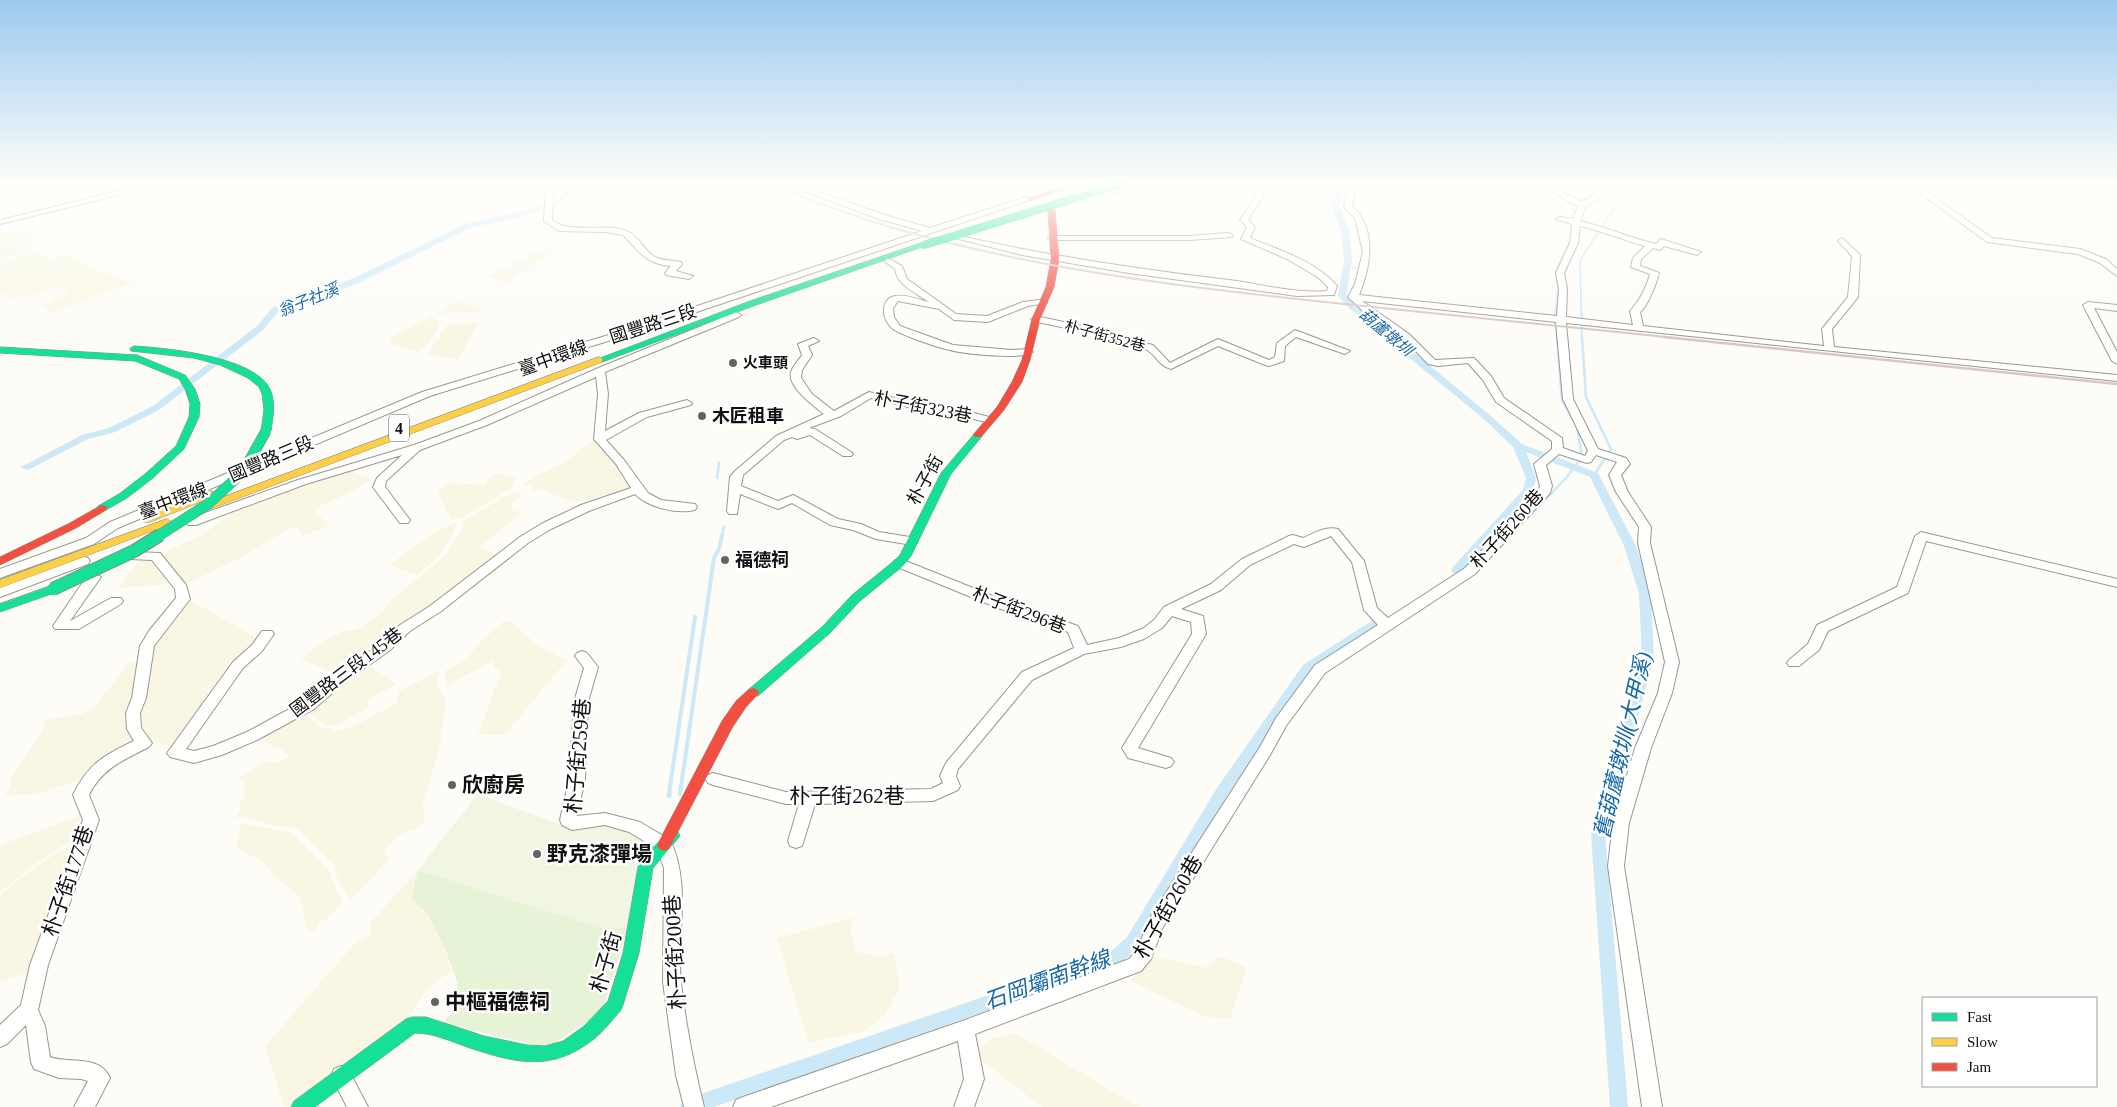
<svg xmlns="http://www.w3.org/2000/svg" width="2117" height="1107" font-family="'Times New Roman','Noto Sans TC',serif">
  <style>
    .farmland { fill: #f9f7e4 }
    .green { fill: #e7f3d7 }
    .pitch { fill: #f0f6e1 }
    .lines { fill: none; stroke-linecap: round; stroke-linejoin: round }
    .stream-far3 { stroke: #cde8f7; stroke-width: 2 }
    .stream-far2 { stroke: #cde8f7; stroke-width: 2.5 }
    .stream-far1 { stroke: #cde8f7; stroke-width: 4 }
    .stream { stroke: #cde8f7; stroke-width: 4.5 }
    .canal { fill: #cde8f7; fill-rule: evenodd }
    .street-casing { stroke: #979795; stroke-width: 2 }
    .fast-casing { stroke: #8e8d8b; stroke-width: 1 }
    .slow-casing { stroke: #8e8d8b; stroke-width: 1 }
    .jam-casing { stroke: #8e8d8b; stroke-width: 1 }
    .street { fill: #fffffe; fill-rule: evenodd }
    .fast { fill: #16e098; fill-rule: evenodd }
    .slow { fill: #ffcf43; fill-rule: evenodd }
    .jam { fill: #f24e42; fill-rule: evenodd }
    .rail-far1 { stroke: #d9c6c7; stroke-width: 2 }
    .rail { stroke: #d9c6c7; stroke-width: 2.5 }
    .fast-bridge-far2-casing { stroke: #858482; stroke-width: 8; stroke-linecap: butt }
    .fast-bridge-far1-casing { stroke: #858482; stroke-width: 11; stroke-linecap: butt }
    .fast-bridge-casing { stroke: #858482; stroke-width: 14; stroke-linecap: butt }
    .fast-bridge-far2 { stroke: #16e098; stroke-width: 8 }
    .fast-bridge-far1 { stroke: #16e098; stroke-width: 10 }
    .fast-bridge { stroke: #16e098; stroke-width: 12 }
    .poi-dot { fill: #646362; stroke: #fff; stroke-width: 2 }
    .labels { text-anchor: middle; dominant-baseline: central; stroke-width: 5; stroke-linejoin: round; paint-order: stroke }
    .far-street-label { font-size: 15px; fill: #111; stroke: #fff }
    .far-poi-label { font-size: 15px; font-weight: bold; fill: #111; stroke: #fff; text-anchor: start }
    .far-water-label { font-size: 16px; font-style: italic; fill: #1768a6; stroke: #fff }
    .shield { fill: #fff; stroke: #585858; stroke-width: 1 }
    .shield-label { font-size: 16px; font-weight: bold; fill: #111 }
    .street-label { font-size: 18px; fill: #111; stroke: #fff }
    .poi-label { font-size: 18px; font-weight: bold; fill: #111; stroke: #fff; text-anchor: start }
    .near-street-label { font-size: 21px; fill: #111; stroke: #fff }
    .near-poi-label { font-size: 21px; font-weight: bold; fill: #111; stroke: #fff; text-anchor: start }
    .near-water-label { font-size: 22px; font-style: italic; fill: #1768a6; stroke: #fff }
  </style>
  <rect width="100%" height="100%" fill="#fdfcf7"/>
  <path class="farmland" d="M23 230 24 232 33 235 30 244 35 248 0 262V234Z
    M545 247H557L508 283 488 277Z
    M35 251 51 259 70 255 98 271 79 281 101 272 131 283 52 312 41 306 55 300 52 299 68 295 61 287 10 299 6 297 7 295 0 292V264Z
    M457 302 484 309 480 312 441 313 432 318 436 320 439 326 427 346 416 352 389 343 391 338Z
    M479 322 458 360 428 354 447 325Z
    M594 440 617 461 632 485 626 491 600 501H571L539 489 535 492 532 486 524 485 530 479 563 463Z
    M349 471 371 479 349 493 313 509 329 526 302 536 297 527 289 528 246 555 186 584 182 585 163 556 169 550 202 535 243 506Z
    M494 473 516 477 512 488 460 519 451 520 437 492 450 483 486 485 487 481Z
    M519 491 521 492 520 496 511 505 512 510 521 513 479 548 499 556 382 647 339 675 300 659 329 638 344 631 356 630 380 614 391 601 445 555 461 531 463 521 513 492Z
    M455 523 456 524 453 533 437 558 417 575 389 565 438 530Z
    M148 559 157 560 173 584 119 588 138 562Z
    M188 599 259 639 173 747 154 741 138 729 139 711 150 650Z
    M505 620 512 622 539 647 567 660 505 735H478L501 672 493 667 494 661 447 685 445 671 466 660 477 645Z
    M143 659 137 740 90 771 82 779 37 794 5 796 10 786 12 777 41 733 46 720 81 714 92 710 128 664Z
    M368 665 393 681 396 685 375 695 368 701 369 705 362 711 336 725 326 726 306 710Z
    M439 671 436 682 446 702 440 745 423 804 424 821 416 830 406 831 395 838 387 846 385 853 389 859 351 900 337 878 334 866 301 832 294 828 276 826 248 818 235 817 240 811 239 805 244 797 245 782 239 777 268 761 276 764 289 756 281 749H275L261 737 302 711 323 729 331 728 334 732 355 726 361 722 397 703 399 691Z
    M83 814 87 828 75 839 46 856 0 892V845Z
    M241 823 288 832 297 837 329 872 342 902 327 919 321 920 313 934 306 928 300 897 276 877 259 858 249 855 236 846Z
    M75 843 33 971 0 982V896L15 882 47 859Z
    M418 870 411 899 428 914 446 951 452 972 437 980 425 992 410 1016 290 1107H284L265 1046 355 943 371 935 370 923Z
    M853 918 851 932 856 952 882 957 894 953 899 980 898 992 884 1015 865 1031 808 1043 777 938Z
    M1155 956 1206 968 1220 956 1247 967 1230 1019 1206 1017 1130 981Z
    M1016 1033 1111 1091 1141 1107H1042L973 1053 992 1038Z"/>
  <path class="green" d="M418 870 601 928H628L602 1012 547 1048 442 1023 457 1008V982L446 951 428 914 411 899Z"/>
  <path class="pitch" d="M478 794 563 826 605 822 638 833 648 840 639 867 628 928H601L418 870Z"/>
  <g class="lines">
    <path class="stream-far3" d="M1610 186 1619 183
      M1573 222 1574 206 1579 201 1603 190
      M1557 338 1555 316 1558 291 1556 271 1571 240
      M1582 338 1580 260 1615 207 1642 192 1662 187 1708 183"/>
    <path class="stream-far2" d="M1582 337 1586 397 1611 449 1594 475
      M717 478 719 463
      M1524 519 1528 518 1566 478 1582 457 1577 427 1562 400 1557 337
      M722 536 724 527"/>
    <path class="stream-far1" d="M670 787 695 617
      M681 787 714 558 719 549 722 535"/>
    <path class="stream" d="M680 794 681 786
      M669 796 670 786"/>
    <path class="canal" d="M579 183H586L556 205 532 214 470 228 362 281 312 302 279 311 263 330 159 410 115 432 88 439 30 469 26 470 21 467 82 435 109 428 153 406 257 326 273 307 306 298 356 277 465 224 527 210 552 203Z
      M1341 183H1347L1343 189 1340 208 1349 231 1352 261 1346 296 1357 306 1383 323 1401 342 1491 416 1522 444 1598 473 1636 546 1651 593 1654 659 1605 834 1628 1107H1610L1591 834 1642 659 1639 593 1624 546 1590 477 1526 452 1536 478 1533 491 1461 573H1453L1451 570 1453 567 1523 490 1526 478 1513 447 1485 420 1395 346 1377 327 1351 310 1338 296 1344 261 1341 231 1332 208 1337 189Z
      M1373 620 1379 624 1377 627 1311 671 1227 796 1139 947 1119 964 714 1107H680L683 1101 689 1098 1108 954 1127 937 1217 788 1303 665Z"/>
    <g class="street-casing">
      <path id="street" d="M163 183H180L176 185 135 191 0 224V220L135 187Z
        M542 183H551L554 185 552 220C573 235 603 222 627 231 638 235 644 251 655 257 663 261 672 260 681 262L682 264 676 271 693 276 689 279 666 275 665 273 671 266C646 264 640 252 623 235L605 232 559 231 544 221 546 186Z
        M782 183H792L885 215 930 228 1026 197 1033 199 634 333 430 396 118 528 94 544 0 578V569L86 538 110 522 422 392 628 329 922 231 879 219Z
        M1077 183H1089L1062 191 1058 189Z
        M1136 183H1147L1116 193 1112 191Z
        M1255 183H1263V197L1248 220 1255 227 1250 238C1279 250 1316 261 1337 286L1334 295 1297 296 1129 273 1022 255 947 236 951 234C1043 255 1135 269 1229 280 1261 284 1294 294 1327 291L1328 287 1319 278 1287 259 1241 239 1247 227 1240 220 1255 197Z
        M1353 183H1361L1355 192 1352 206C1377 229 1371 266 1359 295L1557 316 1559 289 1556 273 1570 243 1572 224 1556 219 1560 217 1573 219 1578 206 1536 183H1545L1582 202 1609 185 1630 183 1615 189 1586 206 1580 221C1606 227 1630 238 1656 244L1661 239 1701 252 1697 255 1664 246 1660 250 1653 248 1641 259 1640 266 1659 273C1657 282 1647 308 1640 312L1643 326 1824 346 1822 329 1848 297 1852 256 1838 241 1842 238 1860 255 1858 297 1832 329 1834 347 2117 375V381L1566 323 1573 399 1598 449 1626 458 1630 464 1621 475 1628 492 1651 527 1650 543 1679 662 1672 693 1651 748 1629 823 1624 866 1662 1107H1642L1608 866 1613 823 1635 748 1658 693 1665 662 1638 543 1639 527 1616 492 1609 475 1617 462 1596 455 1591 462 1587 463 1559 454 1546 465 1552 486 1550 493 1475 574 1325 673 1286 726 1270 755 1163 927 1151 959 1141 971 975 1034 984 1079 974 1107H954L964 1079 958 1041 771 1107H733L736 1100 743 1097 965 1020 1129 959 1138 949 1149 919 1260 747 1276 718 1315 665 1378 625 1364 610 1352 562 1331 536 1304 547 1294 544 1250 565 1221 590 1181 609 1203 616 1206 634 1138 748 1171 758 1174 762 1171 766 1166 768 1128 758 1122 748 1192 634 1191 622 1172 616 1162 628 1144 639 1121 647 1084 654 1032 680 958 769 956 776 960 786 958 790 933 801 815 804 802 846 796 848 790 846 788 841 799 804H786L713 785 708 783 705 779 708 775 713 773 786 792 931 789 943 783 940 776 946 763 1022 672 1074 648 1068 632 998 608 895 566 893 563 895 560H903L1008 602 1078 626 1087 645 1119 638 1144 628 1154 620 1164 607 1211 584 1242 559 1289 536 1293 535 1303 538C1315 533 1325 526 1338 529L1364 561 1377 608 1388 618 1465 568 1538 492 1540 486 1534 464 1552 449V441L1496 402 1483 380 1468 363 1438 366 1428 364 1403 338 1363 311 1348 297 1355 284 1363 252 1355 218 1344 207 1347 192ZM1580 226C1602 231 1623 240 1645 246L1633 258 1631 267 1650 274C1647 286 1639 302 1630 311L1633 325 1566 317 1567 289 1564 273 1578 243ZM1362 301 1556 322 1563 399 1588 451 1585 456 1563 448 1562 438 1504 398 1491 376 1474 358 1435 360 1409 334Z
        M1906 183H1914L1992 238 2080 249 2106 259 2117 269V276L2100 263 2078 254 1987 242Z
        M1229 233 1233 235 1232 237 1189 240H1052L1048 238 1052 236H1189Z
        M888 258 902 266 907 279 956 314 987 316 1023 302 1047 299V303L1028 306 988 322 954 320 939 309 898 301 893 308 894 317 900 326 953 345 1012 350 1028 349 1033 352C1024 360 964 354 950 350 939 348 901 335 893 329 882 321 879 299 895 296 905 294 920 300 929 302 916 293 897 285 895 269L884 261Z
        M2088 302 2117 305V311L2094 308 2117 352V364L2112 361 2083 305Z
        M736 312 741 315 739 317 605 372 608 394 605 431 639 413 687 400 692 403 691 405 647 417 606 440 624 460 648 493 661 500 695 504 697 507 695 510C677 514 649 508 635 494L589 511 551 529 528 543 440 612 410 631 389 651 345 682 314 709 257 740 222 755 194 763 170 757 167 753 170 749 233 662 252 645 262 631H272L274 634 262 651 243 668 186 749 194 751 213 746 247 732 304 701 335 674 379 645 400 625 430 606 520 537 543 523 581 505 631 488 616 464 594 439 598 394 596 377 487 425 420 450 386 481 385 487 410 520 408 523H400L373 487 377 478 402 455 306 484 196 525H188L186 522 188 519 298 480 414 445 479 421 596 369Z
        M1036 316 1101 330 1114 336 1153 345 1170 363 1218 339 1269 360 1275 357 1277 343 1295 330 1350 351 1345 354 1342 353 1296 337 1285 346 1284 361 1269 366 1265 365 1218 346 1171 369C1159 366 1157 356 1147 350 1138 344 1112 342 1098 335L1033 321 1031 319Z
        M814 338 819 341 808 346 812 355 802 370 801 378 812 394 834 411 869 392 929 406 955 408 993 418 994 420 989 423 955 414 929 412 871 398 841 416 809 428 815 429 851 452 853 454 851 456H843L810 435 797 439 792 437 784 440 743 475 741 486 778 501 793 495 797 497 838 519 861 524 879 532 916 538 918 541 916 544 912 545 876 539 853 530 830 525 792 503 778 509 740 494 737 514H729L727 511 730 477 735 471 776 436 824 414C814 406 787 387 791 372 793 366 799 360 802 355L798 344Z
        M1921 532 2117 579V587L1926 541 1908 593 1828 631 1819 650 1799 666H1789L1787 663 1789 660 1808 644 1817 625 1897 587 1915 536Z
        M134 552 160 553 186 585 190 599 154 646 146 698 140 713 141 728 152 743 149 747C125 759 101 769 89 795L99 820 48 965 38 1010 45 1026 50 1057C69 1064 100 1054 110 1078L95 1107H74L88 1081 81 1079 59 1078 34 1069 31 1062 26 1025 7 1044 0 1047V1025L21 1005 30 965 83 820 73 795C88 764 104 755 134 741L127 729 126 713 132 698 140 646 149 631 176 598 175 589 152 560 130 559 128 556Z
        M84 557 88 558 90 561 88 564 0 597V588Z
        M95 573 101 577 70 621 111 598H121L123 601 121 604 79 629H55L53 626 87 576Z
        M582 651 587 653 598 667 588 702 585 779 577 816 605 813 640 822 670 840C692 884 676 937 681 983 686 1025 694 1067 704 1107H684L676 1075 663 982 664 868 657 849 629 832 605 825 572 830 562 825 560 820 569 779 574 702 584 668 575 656 577 653Z
        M341 1066 348 1069 368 1107H347L331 1076 334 1069Z"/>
    </g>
    <g class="fast-casing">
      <path id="fast" d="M921 243 928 245 756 305 602 362H596L595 360 750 301Z
        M134 346C166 348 254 356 270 389 276 402 273 417 271 431L266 434 261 431 264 410 262 394 259 387 248 378 220 365 194 358 131 351 130 349Z
        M0 347 137 355 185 375 195 389 200 404 199 417 184 449 153 478 127 498 106 510H98L97 508 98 506 119 494 145 474 176 446 189 417 190 404 185 389 179 379 135 361 0 353Z
        M978 432 983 435 951 474 911 556 903 566 860 601 830 633 758 696H748L747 693 748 690 822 627 852 595 895 560 900 555 941 473 975 433Z
        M53 585 57 586 59 589 57 592 0 612V604Z
        M673 830 678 832 680 836 653 868 639 953 623 1005 621 1010C612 1020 604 1031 594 1039 551 1073 515 1063 467 1047 450 1041 433 1033 415 1033L315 1107H291L294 1101 406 1019 412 1017H426L484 1036 527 1045 545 1046 563 1041 584 1026 608 1001 623 953 638 867 648 852 668 832Z"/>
    </g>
    <g class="slow-casing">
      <path id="slow" d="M599 357 602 358V362L202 512 198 513 193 510 194 508Z
        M212 491 217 494 216 496 150 522H142L141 520 142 518Z
        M167 519 172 522 171 524 0 588V580Z"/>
    </g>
    <g class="jam-casing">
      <path id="jam" d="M1060 188 1065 189 1031 200 1026 199Z
        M1048 208 1055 210 1059 259 1054 287 1040 319 1030 360 1022 382 1004 410 981 437H975L973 435 997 407 1012 382 1022 360 1032 319 1046 287 1051 259Z
        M102 505 106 506 107 508 106 510 76 528 0 565V557L68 524Z
        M753 688 758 690 759 693 746 707 732 728 669 849 664 851 659 849 657 845 722 721 736 701 748 690Z"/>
    </g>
    <use href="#street" class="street"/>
    <use href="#fast" class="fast"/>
    <use href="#slow" class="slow"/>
    <use href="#jam" class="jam"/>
    <path class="rail-far1" d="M768 183C808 199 849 215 890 227 1041 271 1197 289 1353 305 1461 316 1569 327 1676 338"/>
    <path class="rail" d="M1664 337 2117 384"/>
    <g class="fast-bridge-far2-casing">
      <path id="fast-bridge-far2" d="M924 245 1124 183"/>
    </g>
    <g class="fast-bridge-far1-casing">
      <path id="fast-bridge-far1" d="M158 536 208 504 243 472 266 431"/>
    </g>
    <g class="fast-bridge-casing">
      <path id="fast-bridge" d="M53 589 134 551 160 535"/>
    </g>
    <use href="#fast-bridge-far2" class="fast-bridge-far2"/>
    <use href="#fast-bridge-far1" class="fast-bridge-far1"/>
    <use href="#fast-bridge" class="fast-bridge"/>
  </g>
  <linearGradient id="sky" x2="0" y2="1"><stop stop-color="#9dc9ee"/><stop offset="0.54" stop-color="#fefefb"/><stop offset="1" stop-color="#fefefb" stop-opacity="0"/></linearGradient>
  <rect width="2117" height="338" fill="url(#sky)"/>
  <g class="poi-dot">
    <circle cx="733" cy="363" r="5"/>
    <circle cx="702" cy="416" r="5"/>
    <circle cx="725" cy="560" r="5"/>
    <circle cx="452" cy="785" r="5"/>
    <circle cx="537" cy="854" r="5"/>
    <circle cx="435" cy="1002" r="5"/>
  </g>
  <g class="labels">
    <g class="far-street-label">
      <text transform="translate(1105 336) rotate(15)">朴子街352巷</text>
    </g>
    <g class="far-poi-label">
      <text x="743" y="363">火車頭</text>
    </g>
    <g class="far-water-label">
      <text transform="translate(308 300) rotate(-22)">翁子社溪</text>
      <text transform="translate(1386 332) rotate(40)">葫蘆墩圳</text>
    </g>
    <rect class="shield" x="389" y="414.5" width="20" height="27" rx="4"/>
    <g class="shield-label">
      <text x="399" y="428">4</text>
    </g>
    <g class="street-label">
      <text transform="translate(653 324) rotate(-18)">國豐路三段</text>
      <text transform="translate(553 358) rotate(-20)">臺中環線</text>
      <text transform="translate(923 407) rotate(11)">朴子街323巷</text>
      <text transform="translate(271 459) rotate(-23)">國豐路三段</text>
      <text transform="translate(925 480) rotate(-61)">朴子街</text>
      <text transform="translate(173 501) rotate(-21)">臺中環線</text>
      <text transform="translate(1507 529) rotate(-48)">朴子街260巷</text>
      <text transform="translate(1019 610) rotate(21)">朴子街296巷</text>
      <text transform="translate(346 672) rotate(-37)">國豐路三段145巷</text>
    </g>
    <g class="poi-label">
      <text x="712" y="416">木匠租車</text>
      <text x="735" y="560">福德祠</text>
    </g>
    <g class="near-street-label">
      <text transform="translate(578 756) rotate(-85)">朴子街259巷</text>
      <text x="847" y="796">朴子街262巷</text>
      <text transform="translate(68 881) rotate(-71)">朴子街177巷</text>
      <text transform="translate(1168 907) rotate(-60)">朴子街260巷</text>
      <text transform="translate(675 952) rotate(-93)">朴子街200巷</text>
      <text transform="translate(606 962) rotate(-74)">朴子街</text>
    </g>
    <g class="near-poi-label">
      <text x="462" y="785">欣廚房</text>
      <text x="547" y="854">野克漆彈場</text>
      <text x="445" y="1002">中樞福德祠</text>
    </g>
    <g class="near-water-label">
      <text transform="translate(1623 745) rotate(-77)">舊葫蘆墩圳(大甲溪)</text>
      <text transform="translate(1047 980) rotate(-20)">石岡壩南幹線</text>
    </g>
  </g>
  <rect x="1922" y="997" width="175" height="90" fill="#ffffff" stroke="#a0a0a0"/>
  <rect x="1932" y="1013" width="25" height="8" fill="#16e098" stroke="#a0a0a0"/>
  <text x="1967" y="1022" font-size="15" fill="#111111">Fast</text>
  <rect x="1932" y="1038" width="25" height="8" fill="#ffcf43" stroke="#a0a0a0"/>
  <text x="1967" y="1047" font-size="15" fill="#111111">Slow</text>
  <rect x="1932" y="1063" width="25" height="8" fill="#f24e42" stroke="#a0a0a0"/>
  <text x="1967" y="1072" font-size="15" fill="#111111">Jam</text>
</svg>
